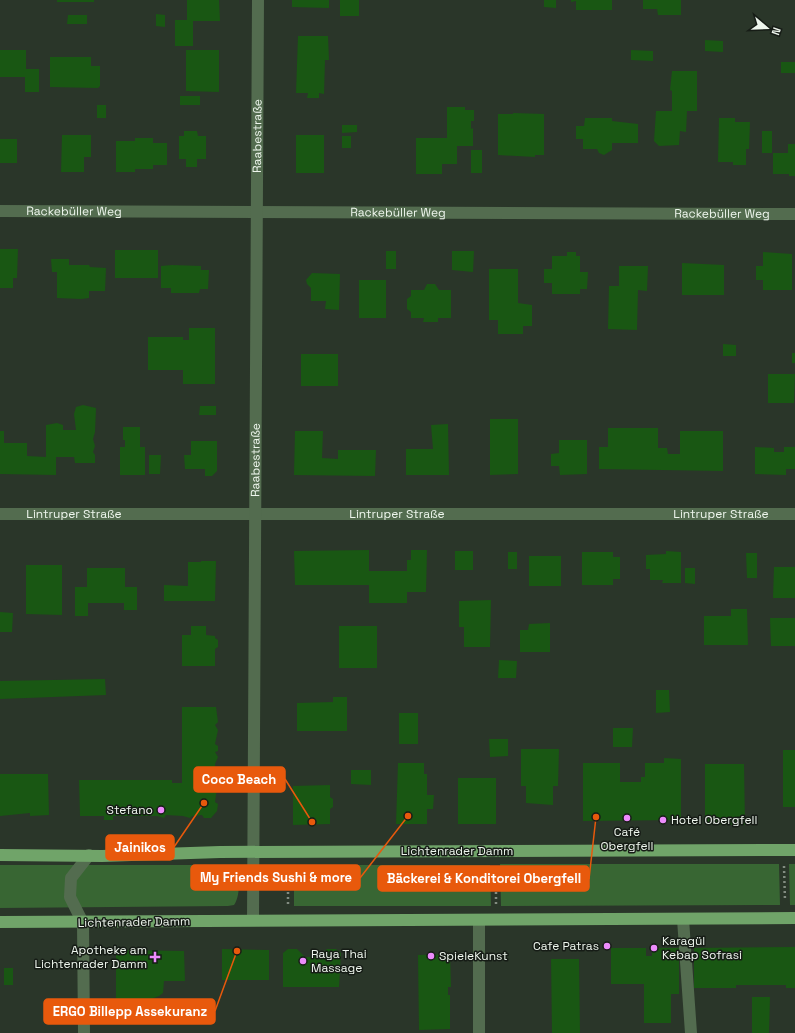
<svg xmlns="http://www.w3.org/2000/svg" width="795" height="1033" font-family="'Space Grotesk',sans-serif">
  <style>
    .green { fill: #386633 }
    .building { fill: #195713 }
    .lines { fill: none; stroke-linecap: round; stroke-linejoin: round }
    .path { stroke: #828c81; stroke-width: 2.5; stroke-dasharray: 2 3; stroke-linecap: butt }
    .minor { stroke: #536c4f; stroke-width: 12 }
    .major { stroke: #70a469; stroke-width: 12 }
    .poi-dot { fill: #ec8cfb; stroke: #161c16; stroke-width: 1.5 }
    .labels { text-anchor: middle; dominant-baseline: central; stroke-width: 3; stroke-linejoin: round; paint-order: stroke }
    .street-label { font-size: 12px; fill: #eef6ed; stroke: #161c16 }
    .poi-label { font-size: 12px; fill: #eef6ed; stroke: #161c16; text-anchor: start }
    .leader { fill: none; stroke: #e8590c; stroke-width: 1.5 }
    .callout-dot { fill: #e8590c; stroke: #161c16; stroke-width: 1.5 }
    .callout { fill: #e8590c; stroke: #e8590c; stroke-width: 1.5 }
    .callout-label { font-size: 13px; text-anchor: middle; font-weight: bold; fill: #fff }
  </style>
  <rect width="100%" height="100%" fill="#2a3629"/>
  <path class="green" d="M500 864H779L780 905 501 906Z
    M789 864H795V905H790Z
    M0 865H229C241 869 241 896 234 905L228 906 0 908Z
    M294 865H490L491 906H294Z"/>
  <path class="building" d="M57 0H94V2H57Z
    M187 0H219L220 21H193V46H175V20H187Z
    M292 0H329V8L292 7Z
    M340 0H359V16H340Z
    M544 0H556V8L544 7Z
    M571 0H612V10H576V1L571 2Z
    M643 0H681V15H658L657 9H643Z
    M156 14 165 15V27L156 26Z
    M68 15H87V24H67Z
    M298 36H328L329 60H325L324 94 319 93V98H307L308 93H296Z
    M705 40 723 41V52L705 51Z
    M0 50H26V69H39V92H25V77H0Z
    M186 50H219V92L186 91Z
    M631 50 653 51V61L631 60Z
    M50 57H91V66H100V86L98 88 50 87Z
    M781 62H795V73H781Z
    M672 71H697V111H687L686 132 680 131 679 145 659 146 654 141 656 111H672V91L670 90Z
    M180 96H200V105H180Z
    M97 105H106V118H97Z
    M447 107H465V110H474V121H471V129L473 128V146H457V164H442V174H416V138H447Z
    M513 113 544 114V155H535V157L498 155V114H513Z
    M585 118H612V121L638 124V143H612V150L604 155 599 153 597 149H583V139H576V126H584Z
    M719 118H735V122H750L749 149H746V165H733V162H718Z
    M342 125H357V132L342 133Z
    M184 131H197L198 136H206V159H197V167H186V159H179V136H184Z
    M762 131H772V153H762Z
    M62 135H91V157H84V172H61Z
    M296 135H324V173H296Z
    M342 136H351V148H342Z
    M135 138H153V143H167V165H153V169H135V172H116V141H135Z
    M0 139H17V163H0Z
    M788 144H795V176H789V174H773V153H788Z
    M471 150H482V173H471Z
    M0 249H18L17 278H13V288H0Z
    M115 250H158V278H115Z
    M386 251H396V269H386Z
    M452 251H474L473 272 452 270Z
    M567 252H576V256H580V272H588L587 289H580V294H552V283H544V269H552V256H567Z
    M763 252 792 254V290H763V280H756V266H763Z
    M51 259H69V265H89L90 267 106 268 105 291H89V298L81 299 57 298V272H52Z
    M682 263 724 265V295H682Z
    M172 265 201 266V270H209L208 289H200L199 293H171V288H161V266Z
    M619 266H648L647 291 638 290 637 330 608 329 609 286H619Z
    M489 269H518V303L532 305V326H523V334H498V320H489Z
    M312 273 340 274 339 310 325 309 326 301H311V288L307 284 306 280Z
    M359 280H386V318H359Z
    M427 284H435L439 290H451V318H438V322H423L424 318H411V312L407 309V299L411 296V290H424Z
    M189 328H215V384H183V370H148V337H183V340H189Z
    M723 344 736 345V356H723Z
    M792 353H795V363H792Z
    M301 354H338V386H301Z
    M768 374H795L794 403H768Z
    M83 405 96 408 95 432 93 439 95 446 93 452 95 455V463H75L74 457H56V475L0 474V431H4V443H27V456L46 457V425L57 423 63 425V430H76L74 414 76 407Z
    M200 406H216V415H199Z
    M490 419H518V474L490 475Z
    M448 424 449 475H406V449H433L431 425Z
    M123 427H140V447H145V475H120V447H125V440H123Z
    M608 428H658V448H667L668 454H680V431H723V471L599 469V447H608Z
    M295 431H323L322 458 338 459V450H376L375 476 294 475Z
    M559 440H587V474L560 475 559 466H551V454L559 453Z
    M191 441H217V471L212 476H205V469H185L184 455H191Z
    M755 447 774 448V452H784V447H795V469H786V475L755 474Z
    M149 455H161L160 474H149Z
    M369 550V571H407V560H411V550H427L426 592H407V603H369V585H295L294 551Z
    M455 551H473V570H455Z
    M666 551 681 552V583H662L663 580H650V569H646V555L666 554Z
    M508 552H517V569H508Z
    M582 552H613V557H620V579H613V585H582Z
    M746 553H757V578H747Z
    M529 556H561V586H529Z
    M201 561H216L215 601H164V585L188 586V562H201Z
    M26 565H62V615L26 614Z
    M774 567H795V598H773Z
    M87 568H125V587H137V610H124V603H88V616H75V587H87Z
    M685 568H695V584L685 583Z
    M491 600 490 647H464V627H459V601Z
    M731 609H747L748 645H704V616H731Z
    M0 612 13 613 12 632H0Z
    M770 618H795V646H771Z
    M550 623V652H520V630H528L529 624Z
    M191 626H206V635L215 636V638L218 640V647L215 649V666H182V635H191Z
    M339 626H377V668H339Z
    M499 660 517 661 516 678H498Z
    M105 679 106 695 0 699V681Z
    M656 690H669L670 712 656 713Z
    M333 697H347V731H297V703L333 702Z
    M182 707H216L218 722 215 725 218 730 215 744 218 746V751L215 752 218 757 215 764V786L217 788 215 802 218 804 217 811 211 818H204L202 815 192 816 190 818 183 816 166 815 164 818 157 816H113V820H104V816H80L79 780H172V783H182Z
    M399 713H418V744H399Z
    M613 728H633L632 747H613Z
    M489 739H508V756L490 757Z
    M521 749H559L558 786H553V805L526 803V786H521Z
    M783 750H795V807H783Z
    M664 758 681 759V820L583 821V763H620V782H641V777H645V763H664Z
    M398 763H424V774H427V795H434L433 809H427V824H396Z
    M705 764H744L745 825 705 824Z
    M351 770H371V785L351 784Z
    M0 774H48L49 815 30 816V813L0 816Z
    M458 778H496V824H458Z
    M330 785V797L333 799V807L330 809V824L293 825V786Z
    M795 947V988H786V985H736V988H694V948Z
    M611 948H646V956H652V948H679V994H671V1023H644V984H611Z
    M222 949 269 950V980H222Z
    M288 949H297L305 957H312L316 953H323L327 949H336L341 953 339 987H283V953Z
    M116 950 184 951 185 981H164L163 993 159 996 151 999V1014H147L148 1019H116Z
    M450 954 451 987H448V995H450V1029L419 1030 418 955Z
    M551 959H579L580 1033H552Z
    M4 968H13V985H4Z
    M752 997H770L769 1033H752Z"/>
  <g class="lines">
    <path class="path" d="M784 866 785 901
      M496 867V904
      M288 904V867"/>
    <g class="minor">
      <path id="s1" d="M0 211 795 214"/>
      <path id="s2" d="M0 514H795"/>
      <path d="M683 919 691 1033"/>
      <path id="s3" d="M253 920 258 0"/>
      <path d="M479 920V1033"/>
      <path d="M84 1033 83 923 70 897 71 878 89 855"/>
    </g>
    <path class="major" d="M0 855 102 856 220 852 795 850
      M0 922 795 918"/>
  </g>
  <g class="poi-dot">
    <circle cx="161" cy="810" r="4"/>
    <circle cx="627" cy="818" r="4"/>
    <circle cx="663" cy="820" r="4"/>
    <circle cx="607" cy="946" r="4"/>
    <circle cx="654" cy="948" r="4"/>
    <circle cx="431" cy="956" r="4"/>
    <path d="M153 951h4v4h4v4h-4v4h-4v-4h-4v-4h4z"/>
    <circle cx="303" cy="961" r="4"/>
  </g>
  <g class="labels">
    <g class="street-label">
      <text stroke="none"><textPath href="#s3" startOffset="784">Raabestraße</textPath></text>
      <text stroke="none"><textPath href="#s1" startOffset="74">Rackebüller Weg</textPath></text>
      <text stroke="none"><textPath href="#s1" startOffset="398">Rackebüller Weg</textPath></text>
      <text stroke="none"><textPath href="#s1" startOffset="722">Rackebüller Weg</textPath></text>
      <text stroke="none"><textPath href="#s3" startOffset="460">Raabestraße</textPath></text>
      <text stroke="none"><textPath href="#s2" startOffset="397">Lintruper Straße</textPath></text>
      <text stroke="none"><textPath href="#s2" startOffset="74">Lintruper Straße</textPath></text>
      <text stroke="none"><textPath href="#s2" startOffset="721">Lintruper Straße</textPath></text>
      <text x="457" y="851">Lichtenrader Damm</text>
      <text transform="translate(134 922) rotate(-1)">Lichtenrader Damm</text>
    </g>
    <g class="poi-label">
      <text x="153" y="810" text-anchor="end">Stefano</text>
      <text x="671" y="820">Hotel Obergfell</text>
      <text x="627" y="832" text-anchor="middle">Café<tspan x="627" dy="14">Obergfell</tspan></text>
      <text x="662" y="941">Karagül<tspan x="662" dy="14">Kebap Sofrasi</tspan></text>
      <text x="599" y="946" text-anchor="end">Cafe Patras</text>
      <text x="147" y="950" text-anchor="end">Apotheke am<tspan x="147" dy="14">Lichtenrader Damm</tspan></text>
      <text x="311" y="954">Raya Thai<tspan x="311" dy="14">Massage</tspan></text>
      <text x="439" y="956">SpieleKunst</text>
    </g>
  </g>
  <path class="leader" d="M312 822L285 779M204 803L174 847M408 816L360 878M596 817L589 879M237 951L215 1011"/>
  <g class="callout-dot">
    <circle cx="312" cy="822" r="4"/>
    <circle cx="204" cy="803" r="4"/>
    <circle cx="408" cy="816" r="4"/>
    <circle cx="596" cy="817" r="4"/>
    <circle cx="237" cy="951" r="4"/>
  </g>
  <g class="callout">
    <rect x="194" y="767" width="91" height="25" rx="4"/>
    <rect x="106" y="835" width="68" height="25" rx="4"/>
    <rect x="191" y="865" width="169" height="25" rx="4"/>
    <rect x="378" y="866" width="211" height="25" rx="4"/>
    <rect x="44" y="999" width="171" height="25" rx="4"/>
  </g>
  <g class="callout-label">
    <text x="239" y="784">Coco Beach</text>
    <text x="140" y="852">Jainikos</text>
    <text x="276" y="882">My Friends Sushi &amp; more</text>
    <text x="484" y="883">Bäckerei &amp; Konditorei Obergfell</text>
    <text x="130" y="1016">ERGO Billepp Assekuranz</text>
  </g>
  <g transform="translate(767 28) rotate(109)" stroke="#161c16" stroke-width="3" paint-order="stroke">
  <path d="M0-3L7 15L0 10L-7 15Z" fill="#eef6ed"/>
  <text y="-6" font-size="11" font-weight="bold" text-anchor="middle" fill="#eef6ed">N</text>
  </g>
</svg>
